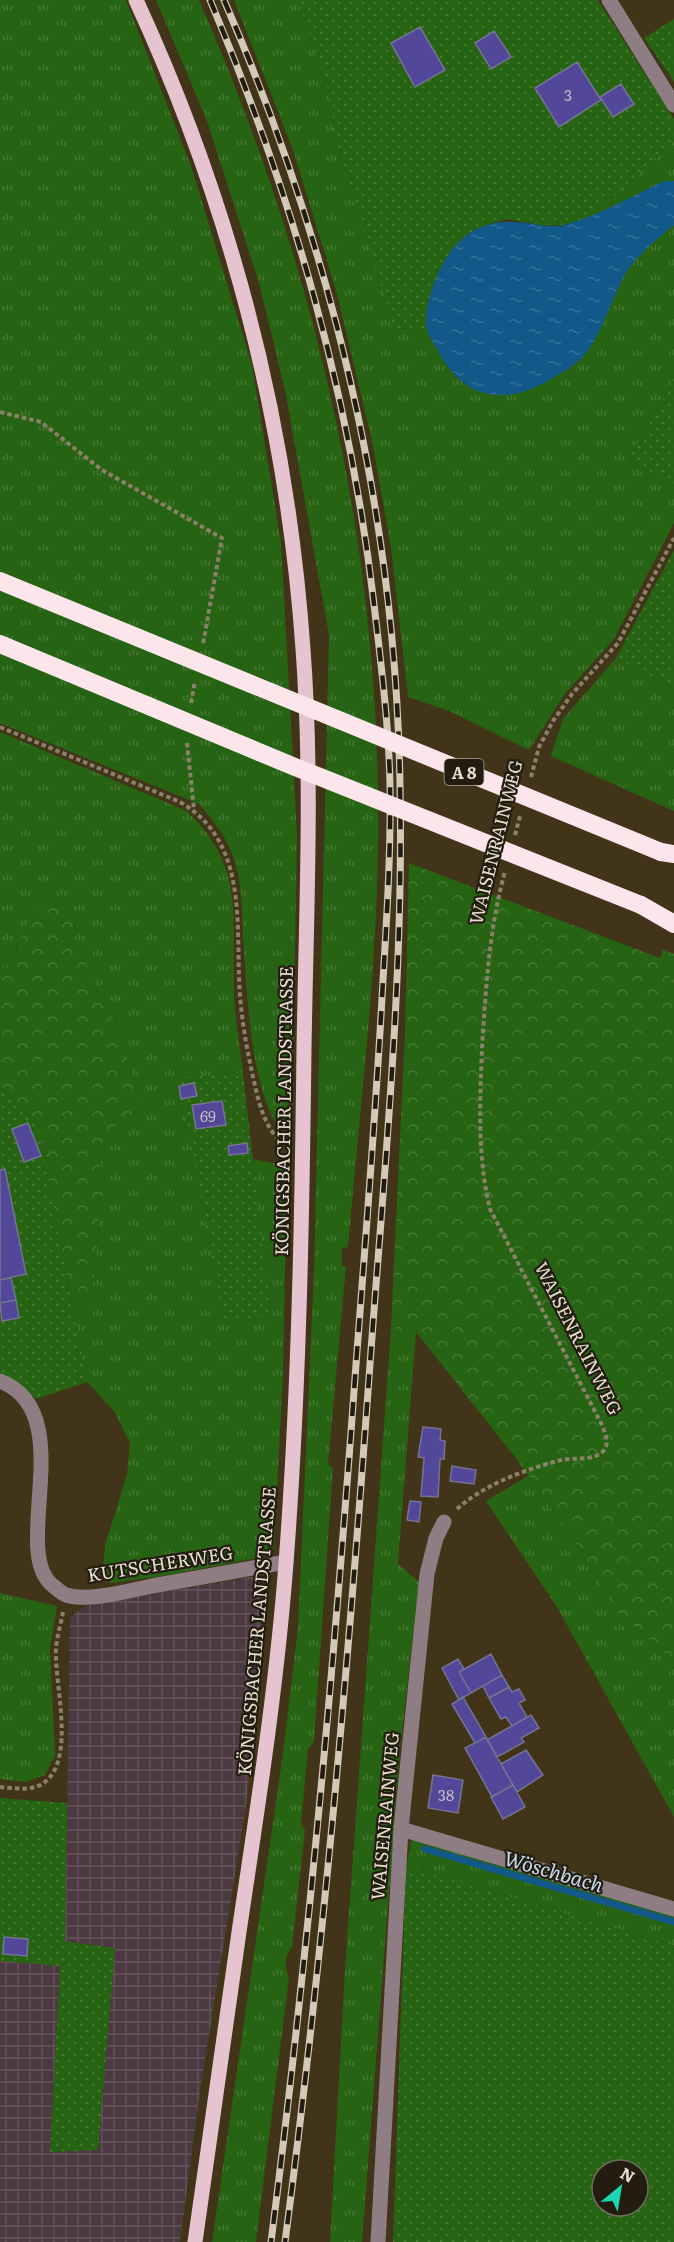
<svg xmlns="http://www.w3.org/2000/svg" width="674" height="2242" font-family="Literata,serif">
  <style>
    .industrial { fill: url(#industrial-grid) }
    .grass { fill: url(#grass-tufts) }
    .forest { fill: url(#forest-crowns) }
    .garden { fill: url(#garden-dots); fill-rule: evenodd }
    .water { fill: url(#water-ripples) }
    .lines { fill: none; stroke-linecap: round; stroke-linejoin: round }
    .stream { stroke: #12598a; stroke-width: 7 }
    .building { fill: #524799; stroke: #757493; stroke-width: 1.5 }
    .path { stroke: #8b8069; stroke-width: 4; stroke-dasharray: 4.5 3; stroke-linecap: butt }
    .minor { stroke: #8e7d83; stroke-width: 15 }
    .major { stroke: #e5c4cf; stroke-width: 15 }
    .highway { stroke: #fde5ec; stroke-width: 18 }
    .rail-casing { stroke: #d2cab7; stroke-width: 7 }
    .rail { stroke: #231d11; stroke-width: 4.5; stroke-dasharray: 14; stroke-linecap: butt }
    .highway-bridge { stroke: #fde5ec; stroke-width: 18 }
    .labels { text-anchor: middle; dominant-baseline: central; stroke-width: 4.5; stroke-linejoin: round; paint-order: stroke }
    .number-label { font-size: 15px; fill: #c2b9c1 }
    .shield { fill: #231d11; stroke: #aca595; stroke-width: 1.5 }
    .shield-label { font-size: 16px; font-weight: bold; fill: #e7dfce }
    .street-label { font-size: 18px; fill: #e7dfce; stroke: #231d11 }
    .water-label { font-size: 20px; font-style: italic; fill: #c8dced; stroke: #231d11 }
  </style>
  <defs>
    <pattern id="industrial-grid" width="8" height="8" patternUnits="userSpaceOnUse" patternTransform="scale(1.5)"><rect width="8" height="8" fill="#4b3840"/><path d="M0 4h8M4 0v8" fill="none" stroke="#65545a"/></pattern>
    <pattern id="grass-tufts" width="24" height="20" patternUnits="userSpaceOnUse" patternTransform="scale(1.5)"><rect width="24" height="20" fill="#266312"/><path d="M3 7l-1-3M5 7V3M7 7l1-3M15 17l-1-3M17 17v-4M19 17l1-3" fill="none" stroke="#467933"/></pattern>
    <pattern id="forest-crowns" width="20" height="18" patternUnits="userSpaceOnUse" patternTransform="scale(1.5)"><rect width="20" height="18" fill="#266312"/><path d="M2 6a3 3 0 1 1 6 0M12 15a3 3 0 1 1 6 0" fill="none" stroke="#467933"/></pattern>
    <pattern id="garden-dots" width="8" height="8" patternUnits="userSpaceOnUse" patternTransform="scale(1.5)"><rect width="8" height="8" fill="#266312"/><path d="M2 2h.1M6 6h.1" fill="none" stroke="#467933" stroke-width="1.8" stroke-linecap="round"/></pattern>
    <pattern id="water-ripples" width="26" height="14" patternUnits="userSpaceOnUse" patternTransform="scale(1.5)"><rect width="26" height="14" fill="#12598a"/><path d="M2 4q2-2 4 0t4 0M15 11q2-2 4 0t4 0" fill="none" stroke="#347099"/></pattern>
  </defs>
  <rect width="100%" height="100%" fill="#413418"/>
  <path class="industrial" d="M251 1577 267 1582 268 1588 246 1806 200 2091 180 2242H0V1961L60 1965 50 2152 97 2150 115 1948 65 1941 70 1617 87 1605Z"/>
  <path class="grass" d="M0 0H126L191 166 252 365 281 542 297 834 292 1118 289 1124 277 1126C251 1080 248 1006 244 952 241 915 245 879 228 845 221 829 210 817 199 804L0 723Z
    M156 0H199C318 271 383 555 378 852 376 985 359 1115 348 1247L342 1248V1266H346L328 1464 333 1468 314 1742 308 1749 301 1824 305 1830 292 1947C284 1956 285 1968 289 1978L256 2242H212L283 1754 298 1627 314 1272 329 635 285 390 259 283 207 121Z
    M234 0H298L333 104 332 132 396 329 426 328 428 303 540 225 562 226 593 215 674 141V380L629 459 674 487V523L614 639 564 695 529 750 449 711 408 697 391 548 372 441 336 290 293 150Z
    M616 658 674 688V811L551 756 563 719Z
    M0 732 187 811C245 867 232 914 234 986 234 1015 240 1045 243 1073L179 1079 270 1315 253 1159 277 1164 287 1174 283 1372 274 1547 270 1553 263 1557 163 1576 110 1583 103 1573 105 1545 127 1475 130 1443 114 1411 87 1382 75 1319 92 1294 98 1239 101 1150 112 1129 136 1113 139 1094 125 1051 122 1029 98 997 92 975 74 940 75 923 18 944 9 968H0Z
    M663 950 674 954V985L660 958Z
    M391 1328 416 1332 398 1564 419 1582 400 1750 362 2242H330L345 1968Z
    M528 1476 576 1543 618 1613 674 1661V1817L557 1607 486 1501Z
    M0 1593 57 1606 50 1648 55 1755 45 1775 25 1782 0 1779Z
    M412 1838 674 1914V1946L406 1866Z"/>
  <path class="forest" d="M409 863 660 958 674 985V1661L618 1613 576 1543 515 1457 416 1332 391 1328 405 1031Z
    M52 903 68 905 74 913V940L92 975 98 997 122 1029 125 1051 139 1094 136 1113 112 1129 101 1150 98 1239 92 1294 75 1319 37 1121 0 1085V968L9 967 34 908Z"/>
  <path class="garden" d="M298 0H598L674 119V141L593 215 565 225H540L507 219 481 227 457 244 436 278 428 303 426 328 395 329 332 132 333 104Z
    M674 19V82L644 38Z
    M674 380V487L629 459Z
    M674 550V688L616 658Z
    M243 1073 271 1315 224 1323 179 1078Z
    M0 1085 37 1121 87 1382 36 1399 11 1378 0 1373Z
    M0 1798 67 1803 65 1941 115 1948 98 2150 50 2152 60 1966 0 1961Z
    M406 1866 674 1946V2242H393ZM602 2170H638V2206H602Z"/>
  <path class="water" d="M664 181H674V225C657 239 638 255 626 273 608 303 600 350 568 369 553 378 536 389 519 393 478 402 453 381 436 347 432 341 427 333 426 326 424 302 440 260 458 243 480 221 504 219 533 224 542 225 555 228 564 225 599 215 631 197 664 181Z"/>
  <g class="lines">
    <path class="stream" d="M425 1849 674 1922"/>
  </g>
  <path class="building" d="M420 27 445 70 415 87 391 43Z
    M494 31 511 57 491 69 475 43Z
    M577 62 601 100 559 127 535 88Z
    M621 84 634 104 613 117 600 97Z
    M194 1083 197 1096 181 1099 179 1086Z
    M222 1101 226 1125 196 1129 192 1105Z
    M28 1123 41 1156 24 1162 12 1129Z
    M247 1143 248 1153 229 1155 228 1146Z
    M5 1169 26 1274 0 1280V1170Z
    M11 1278 16 1300 0 1303V1280Z
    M16 1300 19 1318 2 1321 0 1303Z
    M423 1427 441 1429 440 1440 445 1441 444 1459H440L438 1497 421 1496 424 1458 418 1457Z
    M452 1466 476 1470 474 1484 450 1481Z
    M410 1501 421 1502 419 1522 407 1520Z
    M491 1654 502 1675 471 1693 459 1672Z
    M458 1659 464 1669 459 1672 471 1693 459 1700 442 1668Z
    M502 1675 509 1687 489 1698 483 1686Z
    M509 1687 512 1692 519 1689 525 1700 519 1703 527 1717 512 1726 506 1717 501 1719 489 1698Z
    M463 1697 486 1737 475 1743 452 1704Z
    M531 1715 539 1728 521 1738 524 1742 497 1757 487 1740Z
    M486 1737 513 1785 492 1797 465 1748Z
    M526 1750 543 1775 517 1792 501 1764Z
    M433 1775 463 1780 458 1813 428 1808Z
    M513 1785 525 1807 503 1819 491 1797Z
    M4 1937 28 1939 27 1956 3 1954Z"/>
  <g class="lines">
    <path class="path" d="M0 412 41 422 102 470 222 538 203 644
      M191 703 195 681
      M0 727 180 802C244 839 237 913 239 977 240 1011 246 1047 254 1081 259 1104 265 1129 284 1145
      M187 743 194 810
      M531 777 539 747 553 721 572 694 618 643 674 538
      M515 835 520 816
      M457 1509C485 1484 524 1470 561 1460 573 1457 596 1462 605 1449 609 1442 605 1434 603 1427L490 1209C477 1156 480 1102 482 1048 486 987 489 930 505 871
      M0 1787C14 1788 33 1792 45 1782 76 1757 54 1684 56 1648 57 1636 61 1624 63 1612"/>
    <path class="minor" d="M609 0 674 105
      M0 1381C80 1412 11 1547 51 1584 55 1587 61 1593 66 1595 88 1602 128 1591 152 1586 196 1578 241 1570 286 1562
      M401 1829 674 1909
      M378 2242 401 1829 427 1574 436 1538 444 1522"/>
    <path class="major" d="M136 0C232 208 287 421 303 649 313 782 306 916 304 1049 302 1220 299 1392 286 1563 277 1684 258 1805 240 1925 225 2031 210 2136 195 2242"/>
    <path class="highway" d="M661 852 674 854
      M641 905 674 924"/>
    <g class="rail-casing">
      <path id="rail" d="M210 0C293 197 349 391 374 604 381 664 389 725 390 786 391 850 387 915 383 980 376 1113 365 1245 355 1378 334 1667 308 1955 271 2242
        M224 0C332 248 396 515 400 786 404 984 383 1181 369 1378 348 1667 323 1955 285 2242"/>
    </g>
    <use href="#rail" class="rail"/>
    <path class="highway-bridge" d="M0 581 661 852
      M0 644 295 767 641 905"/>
  </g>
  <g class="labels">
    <g class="number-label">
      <text x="568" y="94">3</text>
      <text x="208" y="1115">69</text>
      <text x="446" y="1794">38</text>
    </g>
    <rect class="shield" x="444.5" y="759" width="39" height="26" rx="4.5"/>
    <g class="shield-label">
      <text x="464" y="772">A 8</text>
    </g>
    <g class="street-label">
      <text transform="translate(495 842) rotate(-76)">WAISENRAINWEG</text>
      <text transform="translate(283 1111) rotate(-89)">KÖNIGSBACHER LANDSTRASSE</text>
      <text transform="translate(579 1338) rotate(63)">WAISENRAINWEG</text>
      <text transform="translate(160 1563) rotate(-9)">KUTSCHERWEG</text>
      <text transform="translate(256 1631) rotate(-85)">KÖNIGSBACHER LANDSTRASSE</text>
      <text transform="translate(384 1816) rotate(-85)">WAISENRAINWEG</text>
    </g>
    <g class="water-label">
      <text transform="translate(554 1870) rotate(16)">Wöschbach</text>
    </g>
  </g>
  <g transform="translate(620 2188) rotate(30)"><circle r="28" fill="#231d11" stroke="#716b5d" stroke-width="1.5"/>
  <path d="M0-4.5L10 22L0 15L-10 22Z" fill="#1cd5b1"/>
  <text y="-9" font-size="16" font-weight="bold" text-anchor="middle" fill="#e7dfce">N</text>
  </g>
</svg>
